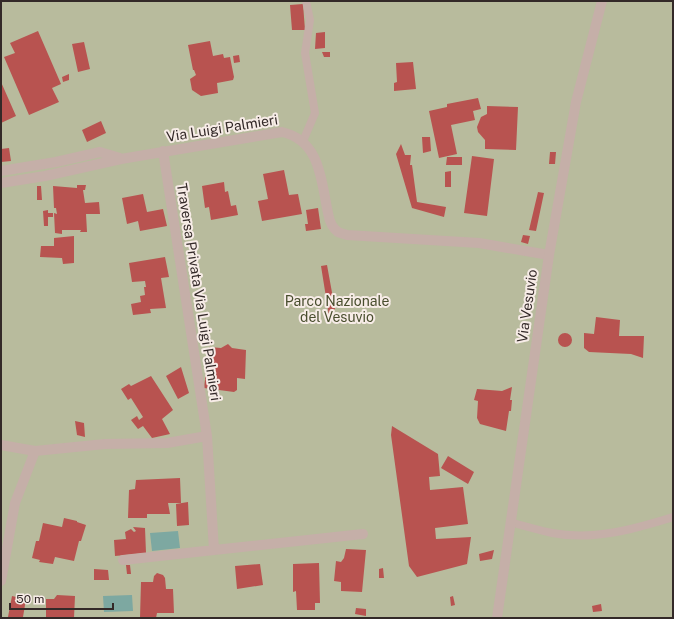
<svg xmlns="http://www.w3.org/2000/svg" width="674" height="619" font-family="'Public Sans',sans-serif">
  <style>
    .green { fill: #b8bb9d }
    .water { fill: #7da8a1 }
    .building { fill: #b85350 }
    .lines { fill: none; stroke-linecap: round; stroke-linejoin: round }
    .service { stroke: #c5afa8; stroke-width: 8 }
    .minor { stroke: #c5afa8; stroke-width: 10 }
    .tertiary { stroke: #c5afa8; stroke-width: 10 }
    .labels { text-anchor: middle; dominant-baseline: central; stroke-width: 4; stroke-linejoin: round; paint-order: stroke }
    .street-label { font-size: 14px; fill: #332928; stroke: #f7ece7 }
    .park-label { font-size: 14px; fill: #494e2e; stroke: #f7ece7 }
  </style>
  <rect width="100%" height="100%" fill="#eee1db"/>
  <path class="green" d="M1 1H673V618H1Z"/>
  <path class="water" d="M178 531 180 548 152 551 150 533Z
    M132 595 133 611 104 612 103 596Z"/>
  <path class="building" d="M303 4 305 30H292L290 5Z
    M38 31 61 84 52 88 59 102 29 115 4 57 15 53 10 43Z
    M325 32V48L315 49 316 33Z
    M210 41 213 56 223 54 224 58 230 57 234 77 233 80 217 83 218 93 201 96 192 90 190 79 196 75 194 70H193L188 45Z
    M84 42 90 69 78 72 72 44Z
    M322 52H330V57H324Z
    M239 55 240 62 234 63 233 56Z
    M413 62 416 89 394 91V83L397 82 396 63Z
    M69 74V80L63 82 62 77Z
    M1 82 16 116 1 123Z
    M478 98 481 109 473 111 475 120 451 125 457 154 439 158 429 111 447 107V104Z
    M487 106 518 107 516 150 485 149V140L478 132 477 127 481 117 487 114Z
    M101 121 106 133 87 142 82 130Z
    M422 137H430L431 151 423 153Z
    M401 144 405 155H411L410 165H412L417 202 446 207 444 217 412 208 396 154Z
    M9 148 11 161 1 162V149Z
    M550 152H556L555 164H549Z
    M472 156 494 159 487 216 464 213Z
    M447 157H462V165H446Z
    M284 170 289 195 298 194 302 214 262 221 258 201 268 199 263 174Z
    M451 171V187H445V172Z
    M224 182 225 192 228 191 231 206 236 205 238 215 211 220 209 207 205 208 202 186Z
    M77 185H86L85 190H83L85 203 99 202 100 214H86L87 232H80L81 230H62V234L55 233 54 213 57 214 56 208H54L53 186 77 188Z
    M37 186H41L42 200H37Z
    M538 192 544 193 536 231 529 230Z
    M143 194 147 212 163 209 167 226 140 231 138 221 127 224 122 198Z
    M318 208 321 229 306 231 305 224H308L306 210Z
    M48 210V213H53V217H48V226H44L43 211Z
    M523 235 530 236 528 244 521 242Z
    M74 236V263L63 264 62 258 40 257 41 246H54V238Z
    M165 257 169 277 161 278 166 308 150 309 151 313 133 315 131 304 141 302 140 296 145 295 144 287H146L145 281 132 282 129 263Z
    M327 265 335 309 329 316 321 266Z
    M596 317 620 320 619 336H644L643 358 631 354 589 352 584 348V333L594 334Z
    M558 340a7 7 0 1 1 14 0a7 7 0 1 1-14 0Z
    M228 344 232 348 246 350 245 379 237 378V390L234 392 204 388 209 347 221 348Z
    M181 367 189 393 178 399 166 376Z
    M151 376 173 410 162 419 170 434 152 438 143 426 138 429 131 420 137 416 139 420 143 417 131 398 128 400 121 389 129 384 131 386Z
    M512 387 510 400H512L511 411H509L506 431 480 424 477 418 478 401 474 400 477 389 502 391Z
    M75 421 84 423 85 437 77 435Z
    M392 426 438 454 440 476 429 477 430 490 463 487 468 524 435 528 436 539 471 537 467 564 417 577 409 566 391 435Z
    M448 456 474 472 468 484 441 468Z
    M180 478 181 503H168L170 514H147V518H128L129 490 135 489 136 480Z
    M188 502 189 525 177 526 176 504Z
    M64 518 77 521V522L86 525 81 541H79L74 561 55 557 53 564 39 562 40 560 32 558 36 541H39L43 523 62 527Z
    M133 527 145 528 146 553 115 556 114 540 126 539 125 532 131 529 134 532 136 531Z
    M346 549 366 550 362 592 341 591V582L334 581 336 561 341 562 344 558Z
    M494 550 492 559 480 561 479 554Z
    M319 563 320 603H315V610H297L296 591 293 592V564Z
    M260 564 263 585 237 589 235 566Z
    M126 565H130L131 574H127Z
    M383 568 384 578H379V569Z
    M94 569 108 570 109 580H94Z
    M157 573 163 575 165 578 166 589H173L174 613H157L156 618H140L141 582H153L154 576Z
    M57 595 75 596 74 618 46 617V599H54Z
    M12 596 26 599 23 617H8Z
    M453 596 455 605 451 606 450 597Z
    M601 604 602 611 593 612 592 606Z
    M356 608 366 609V616L355 614Z"/>
  <g class="lines">
    <path class="service" d="M303 141 315 113 305 53 310 20 306 1
      M510 522C524 526 538 530 552 533 593 541 634 529 673 517"/>
    <path class="minor" d="M163 151 207 436
      M1 171 56 162 100 152 120 158
      M1 183 45 176 121 159 282 132C321 141 321 181 328 213 329 219 332 228 338 232 340 233 344 234 347 235L479 243 549 255
      M1 445 35 451 105 444 167 443 207 436 214 550 363 534
      M123 560 214 550
      M1 581 15 503 35 451"/>
    <path class="tertiary" d="M497 618 549 255 576 102 602 1"/>
  </g>
  <g class="labels">
    <g class="street-label">
      <text transform="translate(222 128) rotate(-9)">Via Luigi Palmieri</text>
      <text transform="translate(199 292) rotate(81)">Traversa Privata Via Luigi Palmieri</text>
      <text transform="translate(527 306) rotate(-82)">Via Vesuvio</text>
    </g>
    <g class="park-label">
      <text x="337" y="301">Parco Nazionale<tspan x="337" dy="16">del Vesuvio</tspan></text>
    </g>
  </g>
  <rect width="674" height="619" fill="none" stroke="#332928" stroke-width="4"/>
  <path d="M10 603v6h103v-6" fill="none" stroke="#332928" stroke-width="2"/>
  <text x="16" y="603" font-size="12" fill="#332928" stroke="#f7ece7" stroke-width="3" paint-order="stroke">50 m</text>
</svg>
